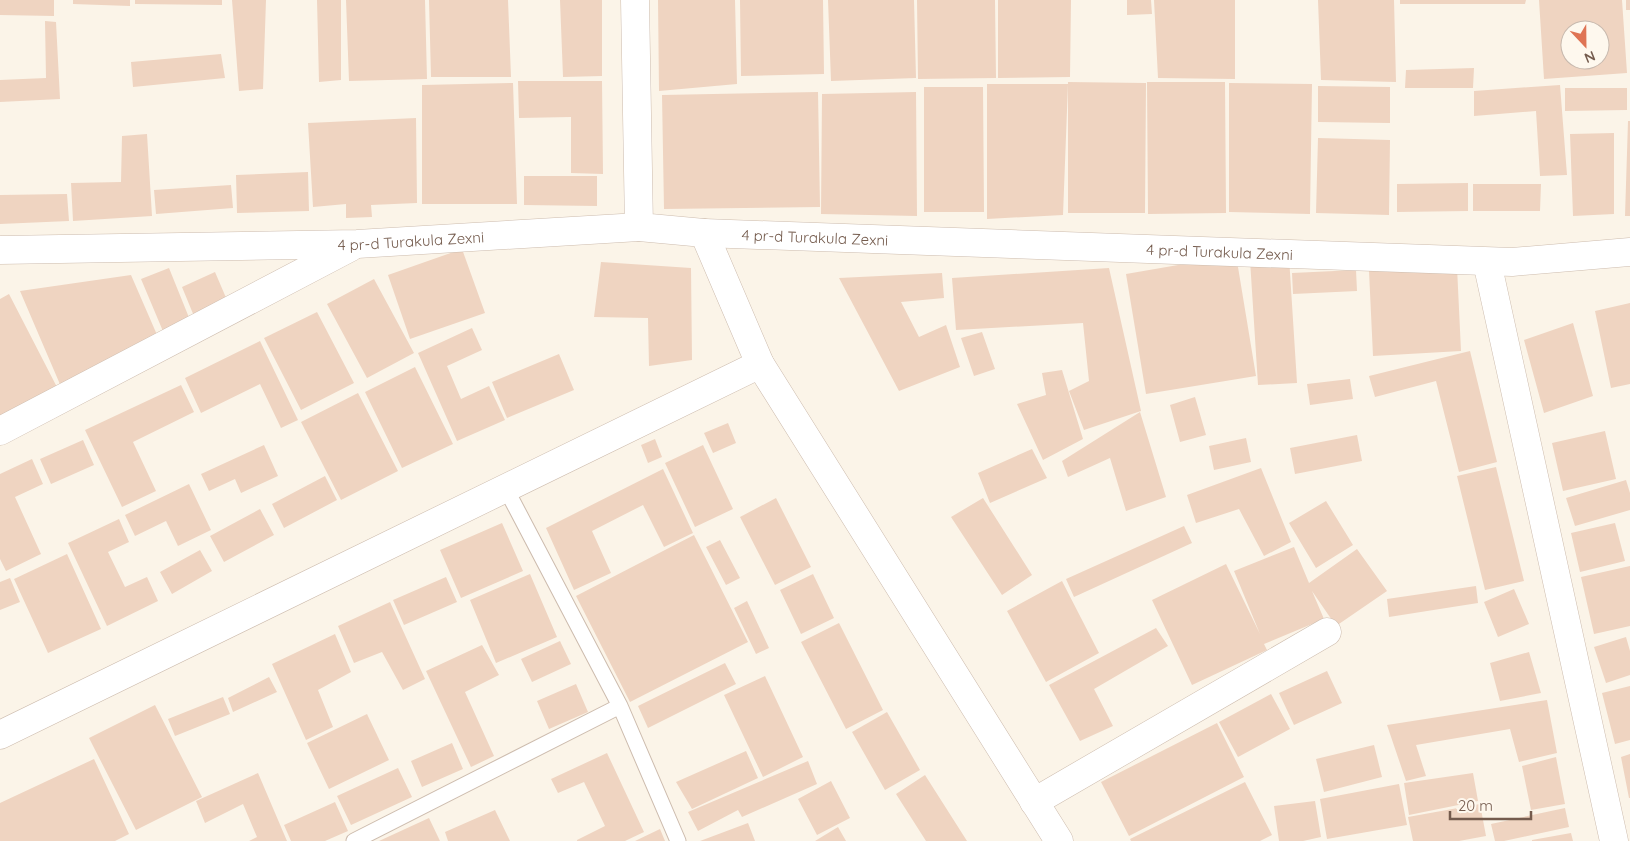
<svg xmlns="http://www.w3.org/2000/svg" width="1630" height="841" font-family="Quicksand,sans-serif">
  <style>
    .building { fill: #efd4c1; fill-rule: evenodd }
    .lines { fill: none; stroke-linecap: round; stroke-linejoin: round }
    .service-casing { stroke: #cdbcae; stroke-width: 17 }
    .minor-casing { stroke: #cdbcae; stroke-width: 29 }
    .tertiary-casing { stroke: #cdbcae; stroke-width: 29 }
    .service { stroke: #fff; stroke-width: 15 }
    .minor { stroke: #fff; stroke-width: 28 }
    .tertiary { stroke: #fff; stroke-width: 28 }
    .labels { text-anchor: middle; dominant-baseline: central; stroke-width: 4.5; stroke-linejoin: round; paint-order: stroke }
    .street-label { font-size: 15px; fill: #745b4d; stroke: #fef8ee }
  </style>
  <rect width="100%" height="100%" fill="#fbf4e8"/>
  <path class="building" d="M0 0H54V16L0 15Z
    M73 0H130V6L73 4Z
    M135 0H222V5L135 4Z
    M232 0H266L263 89 239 91Z
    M317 0H341V80L319 82Z
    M346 0H425L427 79 349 81Z
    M429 0H508L511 77H431Z
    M560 0H602V76L563 77Z
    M658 0H735L737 84 659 91Z
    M740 0H823L824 74 741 76Z
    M828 0H914L916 78 831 81Z
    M917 0H995L996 78 918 79Z
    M998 0H1071L1070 77 998 78Z
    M1127 0H1151L1152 14 1127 15Z
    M1154 0H1235V79L1158 78Z
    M1318 0H1394L1396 82 1321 80Z
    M1400 0H1526L1525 4H1400Z
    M1539 0H1622L1627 73 1544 79ZM1570 30H1600V60H1570Z
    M1626 0H1630V10H1626Z
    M45 21 56 22 60 99 0 102V80L46 78Z
    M221 54 225 78 133 87 131 62Z
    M1474 68 1473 88H1405L1406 70Z
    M518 81H602L603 174 571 173V117L519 118Z
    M1068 82 1146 83 1145 213H1068Z
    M1147 82H1225L1226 213 1148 214Z
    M513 83 517 204H422V85Z
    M1229 83 1312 84 1310 214 1229 212Z
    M987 84H1068L1063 215 987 219Z
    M1560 85 1567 175 1540 176 1536 111 1474 116V91Z
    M1318 86 1390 87V123L1318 122Z
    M924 87H983L984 212H924Z
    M1565 88H1627V110L1565 111Z
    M818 92 820 207 664 209 662 95Z
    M916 92 917 216 821 214 822 94Z
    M416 118 417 203 371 205 372 217 346 218V204L313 207 308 123Z
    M1628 121H1630V216H1625Z
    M1614 133V214L1573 216 1570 134Z
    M147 134 152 216 73 221 71 183 121 182 122 136Z
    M1318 138 1390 140 1389 215 1316 213Z
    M308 172 309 211 237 213 236 175Z
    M524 176H597V206L524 205Z
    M1468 183V211L1397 212V184Z
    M1473 184H1541L1540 211H1473Z
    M231 185 233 208 156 214 154 190Z
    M67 194 69 221 0 224V195Z
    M462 249 485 313 410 339 388 275Z
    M1236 255 1256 376 1146 394 1126 274Z
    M1289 257 1297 383 1258 385 1250 260Z
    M601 262 691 268 692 360 649 366 648 318 594 317Z
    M1457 267 1461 351 1373 356 1369 271Z
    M169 268 192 325 165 336 141 279Z
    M1109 268 1141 411 1084 430 1069 391 1089 381 1083 323 956 330 952 278Z
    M1356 270 1357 291 1293 294 1292 273Z
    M215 272 230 307 196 321 182 287Z
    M942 273 944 298 901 302 919 337 946 325 960 367 899 391 839 278Z
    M131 275 161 344 62 389 20 291Z
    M374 279 414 353 367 378 327 304Z
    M9 294 60 393 0 423V299Z
    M1630 303V384L1611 388 1595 311Z
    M317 312 354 383 301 410 264 338Z
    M1573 323 1593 396 1544 413 1524 340Z
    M472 328 482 350 447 366 461 399 489 386 505 420 457 441 418 353Z
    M982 332 995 369 974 376 961 338Z
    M260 341 298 420 281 428 260 384 201 413 185 378Z
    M1470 351 1497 462 1459 472 1436 381 1375 397 1369 376Z
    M559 354 574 390 507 418 492 382Z
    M415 367 453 444 402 468 365 392Z
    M1062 370 1083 439 1043 460 1017 404 1046 395 1042 373Z
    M1350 379 1353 399 1310 405 1307 384Z
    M181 385 194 412 133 442 156 491 122 507 85 430Z
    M358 393 398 471 341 500 301 422Z
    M1195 397 1206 435 1180 442 1170 405Z
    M1140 412 1166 497 1126 511 1110 458 1068 477 1062 461Z
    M728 423 736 443 713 453 704 433Z
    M1605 431 1616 479 1563 491 1552 443Z
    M1357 435 1362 461 1295 474 1290 448Z
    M1246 438 1251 462 1214 470 1209 446Z
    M655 439 662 457 648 463 641 445Z
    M83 440 94 465 51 484 40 459Z
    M264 445 278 476 241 493 235 479 209 491 201 474Z
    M703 445 733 509 695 527 665 463Z
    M1032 449 1047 478 990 503 978 473Z
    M32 459 43 484 15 497 41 554 6 571 0 559V474Z
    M1496 467 1524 581 1485 590 1457 476Z
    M1261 468 1291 542 1264 556 1239 509 1196 523 1187 495Z
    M663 469 693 533 664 547 643 505 592 531 611 573 574 590 546 528Z
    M325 476 337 500 284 528 272 504Z
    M1626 480 1630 493V510L1575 526 1566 498Z
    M189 484 211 530 178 546 166 521 135 536 125 515Z
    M776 498 811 567 775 585 740 517Z
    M983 498 1032 575 1002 595 951 517Z
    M1326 501 1353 545 1316 568 1289 523Z
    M260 509 274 535 224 562 210 536Z
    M119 519 129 542 108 552 125 587 147 577 158 601 107 626 68 543Z
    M502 523 523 571 461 598 440 550Z
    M1615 523 1625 561 1580 572 1571 533Z
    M1184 526 1192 543 1074 597 1066 579Z
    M694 535 748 642 630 702 576 596Z
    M720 540 740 578 726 585 706 547Z
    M1294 547 1309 583 1357 549 1387 591 1336 626 1312 591 1324 619 1264 644 1267 650 1192 685 1152 600 1226 564 1260 634 1234 571Z
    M200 550 212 571 172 594 160 572Z
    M67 554 101 629 48 653 14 579Z
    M1630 566V626L1594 634 1581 577Z
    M530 574 557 637 496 663 470 600Z
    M813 574 834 618 801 634 780 590Z
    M446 577 457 602 404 625 393 600Z
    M10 578 20 602 0 610V582Z
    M1062 581 1099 653 1046 682 1007 611Z
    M1476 586 1478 603 1389 617 1387 599Z
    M1514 589 1529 624 1498 637 1484 602Z
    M747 601 769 648 756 654 734 608Z
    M390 602 425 679 403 690 382 652 354 663 338 626Z
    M839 623 883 710 846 729 801 642Z
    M1156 628 1168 646 1094 689 1113 726 1080 741 1049 685Z
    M335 634 351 672 318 690 333 727 306 740 272 664Z
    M1626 637 1630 651V675L1606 683 1594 647Z
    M560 641 571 664 532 682 521 659Z
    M482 645 499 675 465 692 494 756 471 767 426 671Z
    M1529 652 1541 693 1500 701 1490 663Z
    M725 663 736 684 648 728 638 706Z
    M1327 671 1342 703 1294 725 1279 693Z
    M765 676 803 757 763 777 724 695Z
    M269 677 277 692 233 712 228 698Z
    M576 684 588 712 549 729 537 701Z
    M1630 686V740L1615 744 1602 693Z
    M1271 694 1290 729 1238 757 1219 722Z
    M223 697 230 714 175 736 168 719Z
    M1547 700 1557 753 1519 762 1510 729 1416 745 1426 776 1406 781 1387 725Z
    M155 705 202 797 136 830 89 738Z
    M887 712 920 770 885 790 852 732Z
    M367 714 389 760 329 789 307 743Z
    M1217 723 1244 777 1129 836 1101 782Z
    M452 743 463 769 422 787 411 761Z
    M1374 745 1382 777 1324 792 1316 759Z
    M746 751 758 778 692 809 676 782Z
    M607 753 644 832 625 841H577V840L605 826 584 782 558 793 551 779Z
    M1630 754V798H1629L1621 757Z
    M1556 757 1565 804 1531 810 1522 766Z
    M94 759 129 834 115 841H0V803Z
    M808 761 817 784 742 817 738 810 698 831 688 812Z
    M398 768 412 797 351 825 337 796Z
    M258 773 287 841H249L257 837 243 804 205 823 196 801Z
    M1473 773 1478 801 1409 815 1404 783Z
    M925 775 967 841H926L896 794Z
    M831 781 850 818 817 835 798 799Z
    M1245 782 1272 835 1260 841H1131L1130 839Z
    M1399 784 1407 825 1327 839 1320 799Z
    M1315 801 1321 837 1303 841H1279L1274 806Z
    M335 802 348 831 325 841H291L284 825Z
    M1480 804 1486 836 1459 841H1413L1408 817Z
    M1565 808 1569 827 1504 841H1495L1491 824Z
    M495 810 510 841H448L445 832Z
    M429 818 440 841H379Z
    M748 823 755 841H700Z
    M838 827 846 841H815Z
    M660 829 665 841H635Z
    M1571 833 1573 841H1532V840Z"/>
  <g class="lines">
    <g class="service-casing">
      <path id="service" d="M505 487 620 706 678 841
        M354 841 620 706"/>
    </g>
    <g class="minor-casing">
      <g id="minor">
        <path id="s1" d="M704 233 1512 262 1630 252"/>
        <path id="s2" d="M0 250 357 244 639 227"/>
        <path d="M1487 262 1614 841"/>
        <path d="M0 431 351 247"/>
        <path d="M0 735 760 364"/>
        <path d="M1034 802 1327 632"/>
      </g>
    </g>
    <g class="tertiary-casing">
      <path id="tertiary" d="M635 0 639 227 704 233 760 364 1059 841"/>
    </g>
    <use href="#service" class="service"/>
    <use href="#minor" class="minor"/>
    <use href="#tertiary" class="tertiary"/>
  </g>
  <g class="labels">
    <g class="street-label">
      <text stroke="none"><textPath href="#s1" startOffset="111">4 pr-d Turakula Zexni</textPath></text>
      <text stroke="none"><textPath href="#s2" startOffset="411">4 pr-d Turakula Zexni</textPath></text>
      <text stroke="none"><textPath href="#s1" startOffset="516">4 pr-d Turakula Zexni</textPath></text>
    </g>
  </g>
  <g transform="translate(1585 45) rotate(158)"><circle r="24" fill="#fef8ee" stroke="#c7b9ae"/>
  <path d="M0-4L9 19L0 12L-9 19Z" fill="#df7454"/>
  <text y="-8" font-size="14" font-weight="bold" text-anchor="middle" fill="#745b4d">N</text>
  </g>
  <path d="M1450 811v8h81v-8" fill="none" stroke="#745b4d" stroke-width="2.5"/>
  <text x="1458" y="811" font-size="15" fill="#745b4d" stroke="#fef8ee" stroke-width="4" paint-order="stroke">20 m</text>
</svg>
